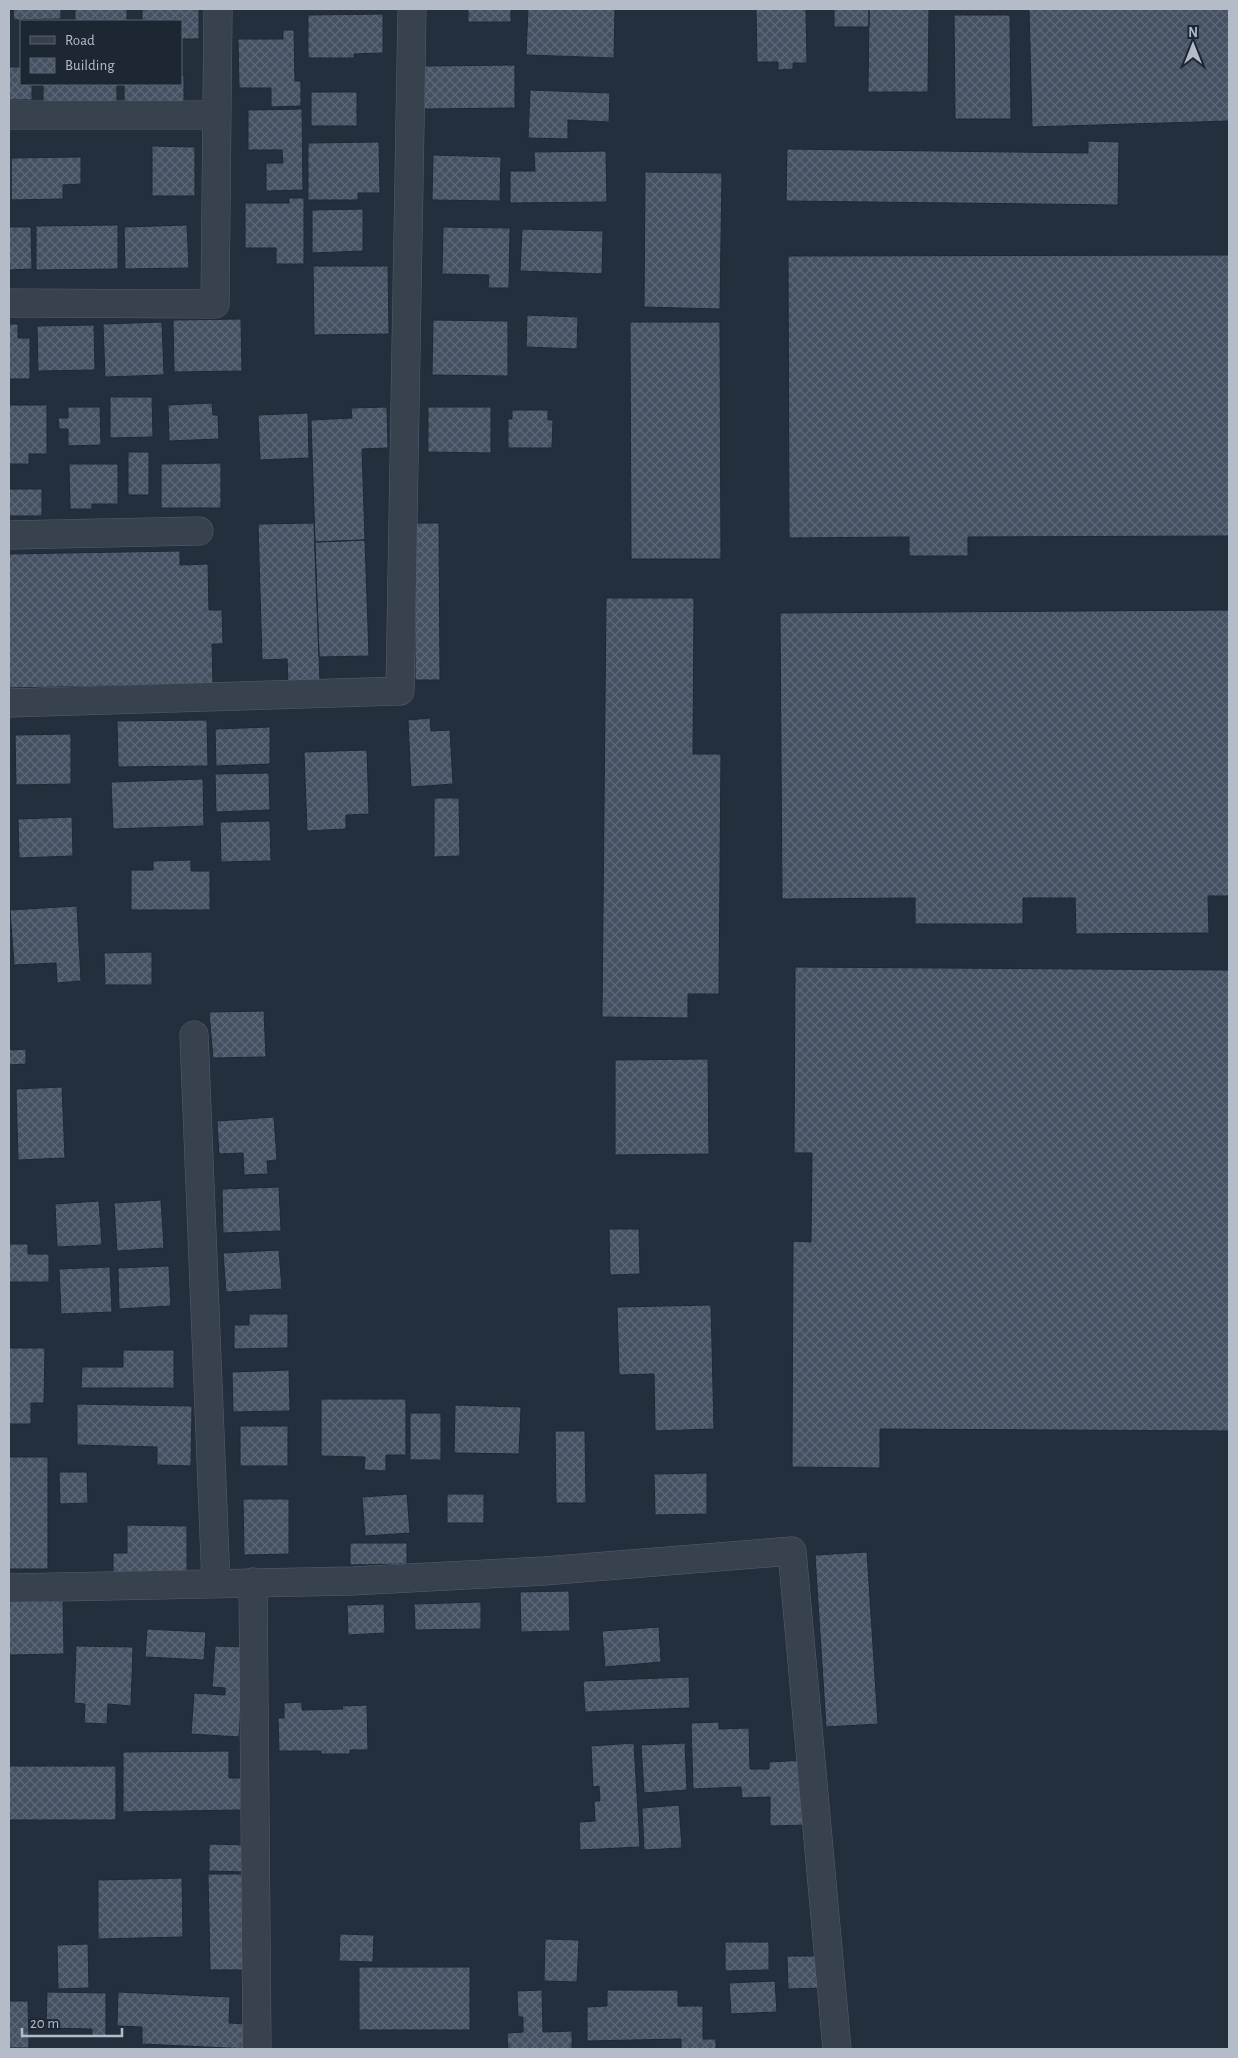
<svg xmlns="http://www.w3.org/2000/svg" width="1238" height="2058" font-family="'Alegreya Sans',sans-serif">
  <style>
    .building { fill: url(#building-cross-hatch); stroke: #1f2835 }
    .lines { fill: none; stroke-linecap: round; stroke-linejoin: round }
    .minor-casing { stroke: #565f6c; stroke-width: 29 }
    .minor { stroke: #38414e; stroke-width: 28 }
  </style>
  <defs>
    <pattern id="building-cross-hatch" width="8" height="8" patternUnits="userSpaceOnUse" patternTransform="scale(1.25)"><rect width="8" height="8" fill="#455162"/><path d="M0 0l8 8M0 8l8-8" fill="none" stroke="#5d6877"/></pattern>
  </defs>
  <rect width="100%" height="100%" fill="#242f3e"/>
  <path class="building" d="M9 9H10V45H9Z
    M13 9H61V19L14 20Z
    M75 9H127V21H75Z
    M142 9H199V39H181V21H142Z
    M468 9H511V22H468Z
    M528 9H615L614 58 526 55Z
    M756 9H806L807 63H793V69L778 70V62H757Z
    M834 9H869V27H834Z
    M869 9H929L928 92H868Z
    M1029 9H1229V121L1032 127Z
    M383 14V53L354 54V58H308V15Z
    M954 15H1010L1011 119H955Z
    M283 30H294L295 81H301V106L271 107V88H239L238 39H283Z
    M515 65V108L424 109V66Z
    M9 67H21V84H32V100H9Z
    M181 76H184V105H124V84H181Z
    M43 84H117V106H43Z
    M530 90 610 93 609 122 568 120V139L528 138Z
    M311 92H357V126H311Z
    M302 109 303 190 266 191V163H283L282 150H248V110Z
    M1088 141 1119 142 1118 205 786 201 787 149 1088 153Z
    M379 142 380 193H358V200H308V143Z
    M152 146 195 147V196H152Z
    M606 151 607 202 510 203V171H535L534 152Z
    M433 155 501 157 500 201 432 200Z
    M81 157V184L63 185V199L11 200V158Z
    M9 158H11V200H9Z
    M645 172 722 173 720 309 644 307Z
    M289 198H304V264H276V248H245V203H289Z
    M363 209V251L312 253V210Z
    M118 225V269L36 270V226Z
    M187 225 189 268 125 269 124 227Z
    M9 227H31L32 269 9 270Z
    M443 227 510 228 509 288H488L489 275 442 274Z
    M522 229 603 231 602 274 520 271Z
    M1229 255V536L968 537V556H909V537L789 538 788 256Z
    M313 266H388L389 334 314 335Z
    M527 315 578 317 577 349 526 347Z
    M241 319 242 371 174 372 173 320Z
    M433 320 508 321V376L432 375Z
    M162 322 164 375 105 377 103 324Z
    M630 322H720L721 559H631Z
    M9 324H18V338H30V379H9Z
    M94 325 95 370 38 371 37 326Z
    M110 397H152L153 437 110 438Z
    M212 403 213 415H218L219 439 169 441 168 405Z
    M9 405H47V454H29V464H9Z
    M68 407H100L101 445 68 446V429H59L58 418H68Z
    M387 407 388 448 362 449 365 540 315 542 311 420 352 418 351 408Z
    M428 407H491V453L428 452Z
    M512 410H548V420H553L552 448H508V419H512Z
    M308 413 309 458 260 460 258 415Z
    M128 452H149V495H128Z
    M221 463V508H161V464Z
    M69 464H118V504H92V509H70Z
    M9 489H42V516H9Z
    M314 523 320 682 288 683 287 659 262 660 258 524Z
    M415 523H439L440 680H415Z
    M365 540 369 656 319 657 315 542Z
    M180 551V565L208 564 209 610H222L223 644H212L213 684 9 688V554Z
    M606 598H694L693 754H721L719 994H688V1018L602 1017Z
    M1229 610V896H1208L1209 933 1076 934 1075 898H1023V924H915V898L782 899 780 613Z
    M430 718 431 731 450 730 453 784 411 787 408 720Z
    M207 720 208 766 118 767 117 721Z
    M270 727V764L216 766 215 729Z
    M71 734V784L16 785 15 735Z
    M367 750 369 814 346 815V829L307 831 304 752Z
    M269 773 270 810 216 812 215 774Z
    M203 779 204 826 113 829 111 782Z
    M434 798H459L460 856 434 857Z
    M72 817 73 856 19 858 18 819Z
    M270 821 271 861 221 862 220 822Z
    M191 860V871H210V910H131V870H153V861Z
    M77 906 81 981 57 983 56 963 14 965 10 910Z
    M152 952V985H105L104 953Z
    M795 967 1229 970V1431L880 1429V1468L792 1467 793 1241 811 1242 812 1153H794Z
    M264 1011 266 1057 213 1058 209 1012Z
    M9 1043 11 1050 26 1049V1064L9 1065Z
    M708 1059 709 1154 615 1155V1060Z
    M62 1087 65 1158 18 1160 16 1089Z
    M274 1117 277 1160 267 1161 268 1174 244 1175 243 1153 219 1154 217 1121Z
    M279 1187 281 1231 223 1233 222 1189Z
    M161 1200 164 1248 117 1251 114 1203Z
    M99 1201 102 1245 57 1247 55 1204Z
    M609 1229H639L640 1274 610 1275Z
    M9 1244H28V1254H49V1282H9Z
    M279 1250 282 1289 226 1292 223 1253Z
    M169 1266 171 1306 119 1309 118 1268Z
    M110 1267 112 1312 61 1314 59 1269Z
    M711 1305 714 1429 655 1431 654 1374 619 1375 617 1307Z
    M249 1314H288V1348L234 1349V1325H249Z
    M9 1348H45L44 1403H31V1424H9Z
    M123 1350H174V1388H81L82 1367H123Z
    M289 1370 290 1411 233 1412 232 1372Z
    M321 1399H406V1455H386V1471L364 1470 365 1457 321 1456Z
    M77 1404 192 1406 191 1466 157 1465V1447L77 1445Z
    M455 1405 521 1407 519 1454 454 1453Z
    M410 1413H441V1460H410Z
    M240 1426H288V1466H240Z
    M555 1431H585L586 1503H556Z
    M9 1457H48V1569H9Z
    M59 1472H87L88 1503 60 1504Z
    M707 1473V1514L655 1515 654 1474Z
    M407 1494 410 1533 365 1536 362 1497Z
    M447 1494H484V1523H447Z
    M243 1499H289V1554L244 1555Z
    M127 1525 187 1526V1575H113V1553H127Z
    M350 1543H407V1564L350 1565Z
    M867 1552 878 1724 826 1727 815 1555Z
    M569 1591 570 1631 521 1632 520 1592Z
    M9 1601H63L64 1654 9 1655Z
    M481 1602V1629L415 1630 414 1604Z
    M384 1604 385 1633 348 1635 347 1605Z
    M659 1627 661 1662 605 1667 602 1631Z
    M147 1629 206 1632 204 1660 145 1657Z
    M76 1646 133 1647 131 1706 108 1704 107 1724 84 1723 85 1704 74 1703Z
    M215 1646 244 1647 239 1737 191 1734 194 1693 225 1695V1688L212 1687Z
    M689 1677 690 1708 585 1712 583 1681Z
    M302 1702V1710L343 1709 342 1706 367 1705 368 1750H350V1754H321V1751H279L278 1718H284V1703Z
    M719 1722V1729L749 1728 750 1769H769V1762L806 1760 808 1825 770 1826V1797L742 1798 741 1787 693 1789 691 1723Z
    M634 1743 640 1847 580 1850 579 1822 595 1821 594 1801H600L599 1786 593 1787 591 1746Z
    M685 1743 687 1790 644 1793 641 1745Z
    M229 1751V1778H241V1810L123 1812V1752Z
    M9 1766H116V1820H9Z
    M679 1805 682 1848 644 1850 642 1808Z
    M209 1844 250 1845 249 1872 209 1871Z
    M208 1874H247L248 1970H210Z
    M182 1878 183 1937 98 1939V1880Z
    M340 1934 374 1935 373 1962 339 1961Z
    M545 1939 579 1940 577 1982 544 1981Z
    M725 1942H769V1970L725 1971Z
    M88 1944 89 1988 58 1989 57 1945Z
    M787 1956H823L824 1988 788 1989Z
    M359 1967H470V2030H359Z
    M775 1981 777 2012 731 2014 729 1983Z
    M542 1990 543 2032 572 2031V2049H508L507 2033 523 2032V2017H518L517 1991Z
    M607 1990H678V2006H703V2039H716V2049H681V2039L587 2041V2007L607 2006Z
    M47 1992 106 1993V2037H92V2029L46 2028Z
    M118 1992 230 1997 229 2023 250 2024 249 2049 142 2044V2027L117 2026Z
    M9 2001H28L29 2048H9Z"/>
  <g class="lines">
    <g class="minor-casing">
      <path id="minor" d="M9 115H216
        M9 303 215 304 218 9
        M9 535 199 531
        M9 703 400 691 412 9
        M194 1035 216 1584
        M253 1582 257 2049
        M9 1588 352 1581 544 1571 792 1551 837 2049"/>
    </g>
    <use href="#minor" class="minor"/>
  </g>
  <rect width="1238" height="2058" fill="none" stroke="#b4bcc9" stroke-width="20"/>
  <rect x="20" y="20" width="162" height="65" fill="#1d2633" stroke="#59626f"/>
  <rect x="30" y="36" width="25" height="8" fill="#38414e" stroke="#59626f"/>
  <text x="65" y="45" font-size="15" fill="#b4bcc9">Road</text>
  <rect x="30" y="58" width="25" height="15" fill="url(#building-cross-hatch)" stroke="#59626f"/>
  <text x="65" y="70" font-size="15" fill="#b4bcc9">Building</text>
  <g transform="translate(1193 45)" stroke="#1d2633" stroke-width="4" paint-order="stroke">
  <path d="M0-4L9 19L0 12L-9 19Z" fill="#b4bcc9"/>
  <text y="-8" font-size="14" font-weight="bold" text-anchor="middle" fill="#b4bcc9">N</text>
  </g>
  <path d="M22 2028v8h100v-8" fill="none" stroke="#b4bcc9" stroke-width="2.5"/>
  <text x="30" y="2028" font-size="15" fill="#b4bcc9" stroke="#1d2633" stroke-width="4" paint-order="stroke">20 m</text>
</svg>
